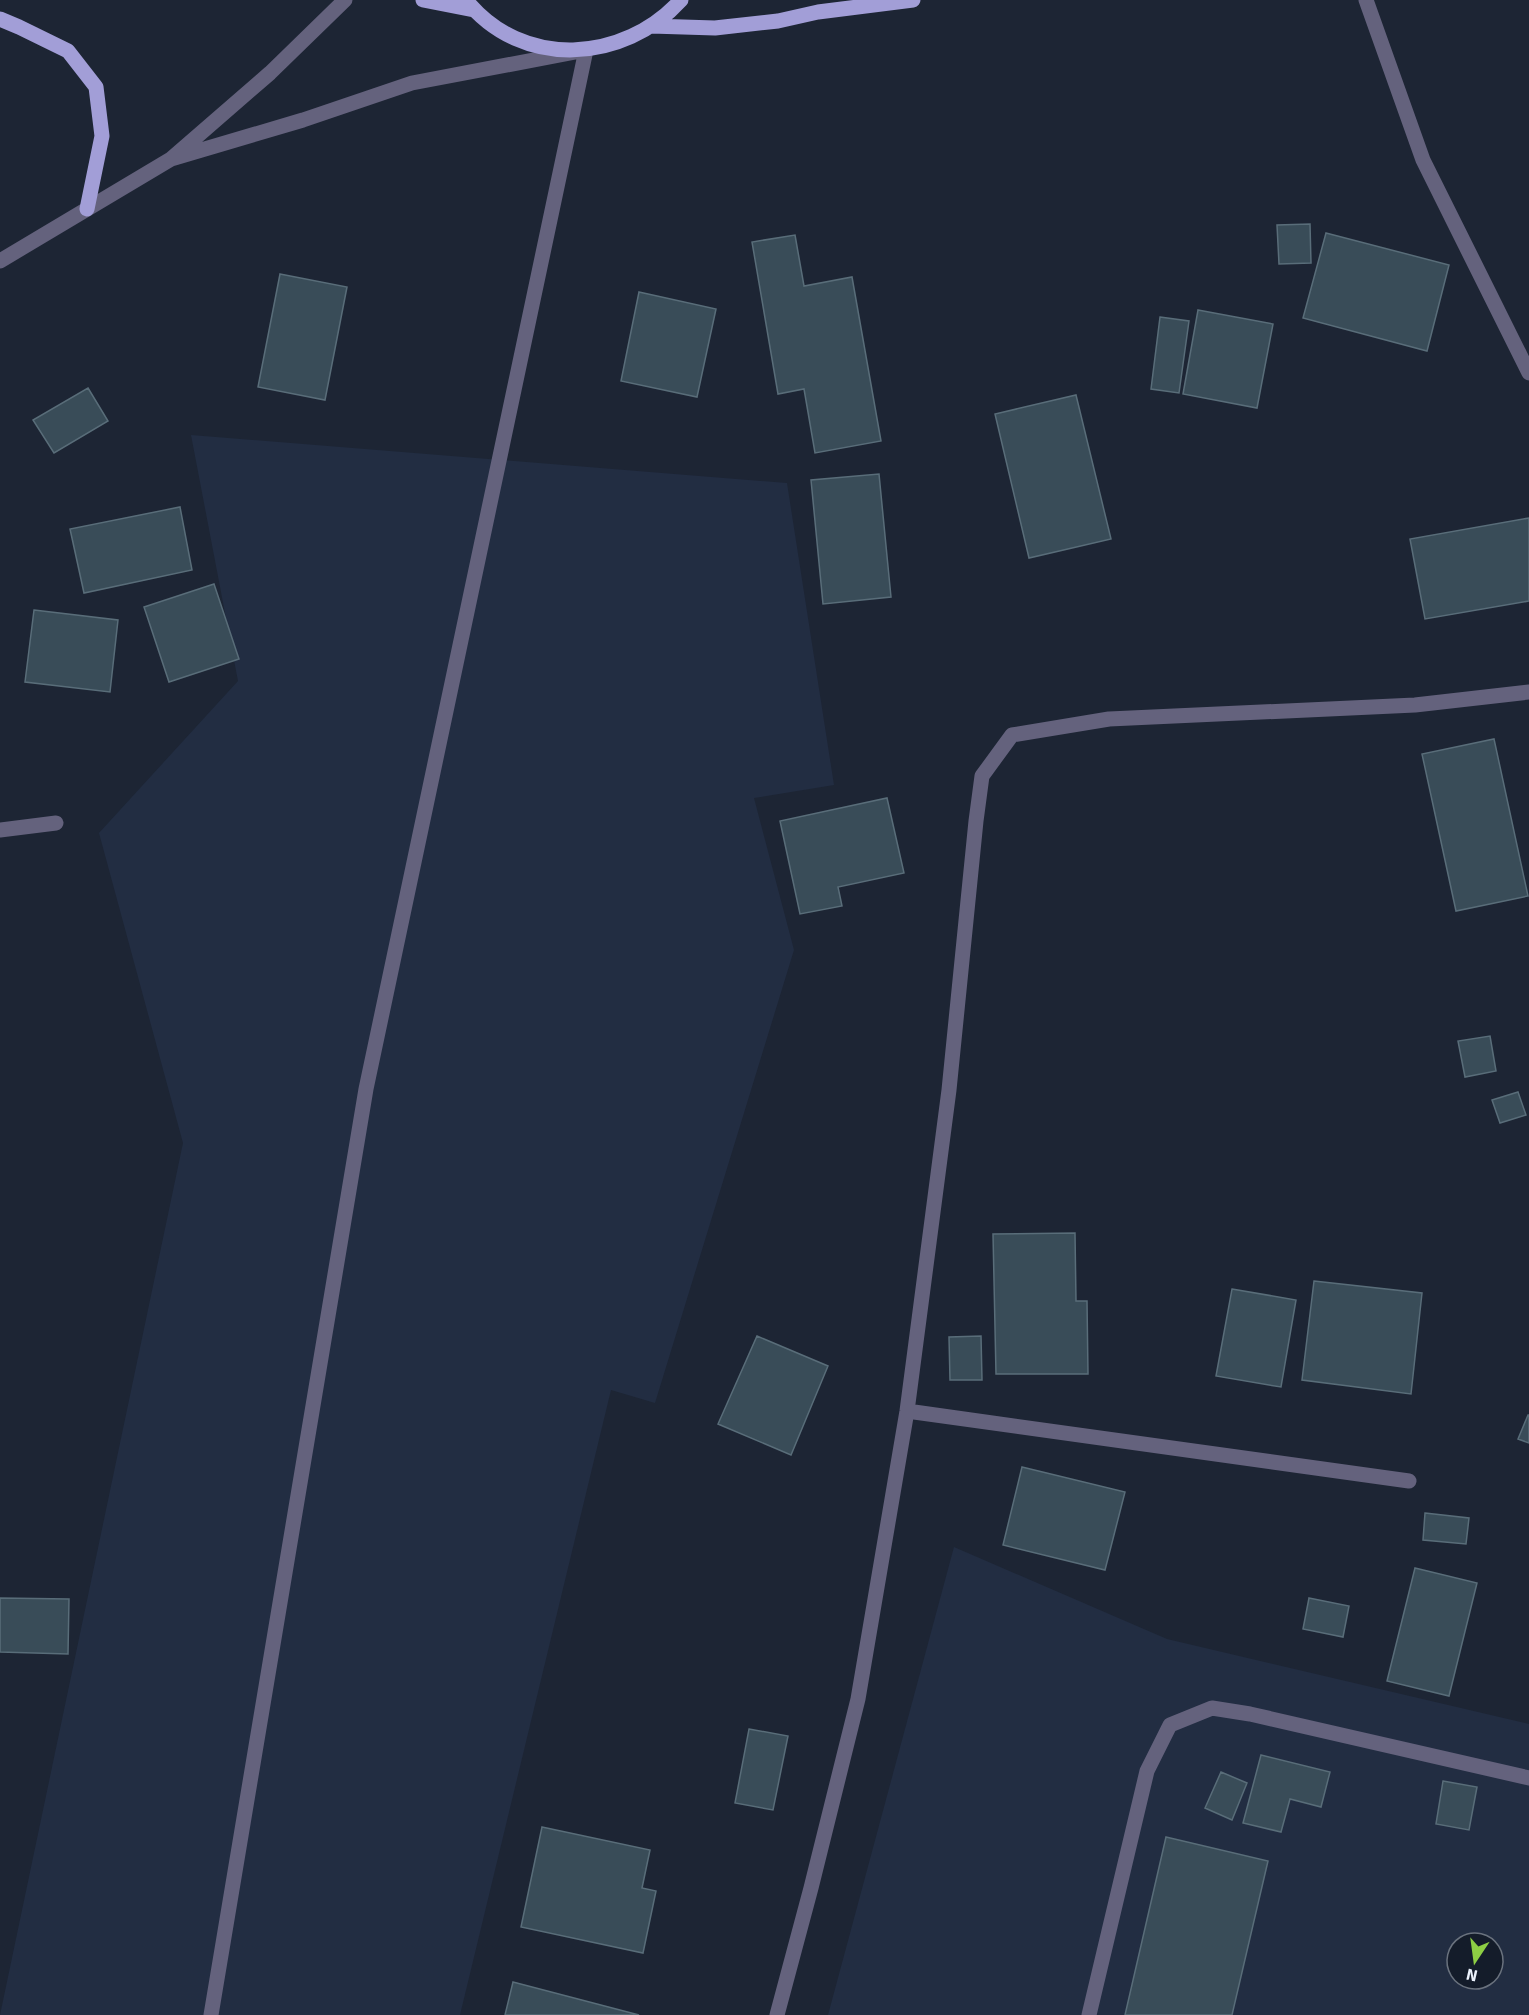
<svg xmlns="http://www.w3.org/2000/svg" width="1529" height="2015" font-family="Signika,sans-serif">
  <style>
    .built { fill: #222d42; fill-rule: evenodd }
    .building { fill: #394c58; stroke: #596d79; stroke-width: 1.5 }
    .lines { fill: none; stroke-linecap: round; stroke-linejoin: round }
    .minor { stroke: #64627d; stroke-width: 15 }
    .major { stroke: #a29ed7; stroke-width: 15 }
  </style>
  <rect width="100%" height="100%" fill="#1d2534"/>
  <path class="built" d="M191 435 787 483 834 785 754 798 794 950 655 1403 611 1390 460 2015H0L183 1143 99 833 238 681Z
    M954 1547 1167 1639 1529 1724V2015H828ZM1457 1943H1493V1979H1457Z"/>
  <path class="building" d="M1310 224 1311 263 1279 264 1277 225Z
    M1326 233 1449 265 1427 351 1303 318Z
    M795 235 804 286 852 277 881 441 815 453 804 389 778 394 752 242Z
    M280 274 347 287 325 400 258 387Z
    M639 292 716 309 697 397 621 381Z
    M1198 310 1273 324 1257 408 1183 394Z
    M1160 317 1189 321 1179 393 1151 389Z
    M88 388 108 421 54 453 33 420Z
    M1076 395 1111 539 1029 558 995 414Z
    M879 474 891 597 823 604 811 480Z
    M180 507 192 570 84 593 70 529Z
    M1529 518V601L1425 619 1410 539Z
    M214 584 239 659 169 682 144 607Z
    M34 610 118 620 110 692 25 682Z
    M1494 739 1528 896 1456 911 1422 754Z
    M887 798 904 873 838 887 842 906 800 914 780 821Z
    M1490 1036 1496 1071 1465 1077 1458 1041Z
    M1518 1092 1526 1115 1500 1123 1492 1100Z
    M1075 1233 1076 1301H1087L1088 1374H996L993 1234Z
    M1314 1281 1422 1293 1411 1394 1302 1380Z
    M1232 1289 1296 1300 1281 1387 1216 1376Z
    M757 1336 828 1366 791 1455 718 1424Z
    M981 1336 982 1380H950L949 1337Z
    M1528 1415H1529V1443L1518 1439Z
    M1022 1467 1125 1492 1105 1570 1003 1545Z
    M1425 1513 1469 1518 1466 1544 1423 1540Z
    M1415 1568 1477 1583 1449 1696 1387 1681Z
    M0 1598 69 1599 68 1654 0 1652Z
    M1309 1598 1349 1606 1343 1637 1303 1629Z
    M749 1729 788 1736 773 1810 735 1803Z
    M1261 1755 1330 1772 1321 1807 1290 1799 1281 1832 1243 1823Z
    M1221 1772 1247 1783 1232 1820 1205 1808Z
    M1443 1781 1477 1787 1469 1830 1436 1824Z
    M542 1827 650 1850 642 1888 656 1891 643 1953 521 1927Z
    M1166 1837 1268 1861 1232 2015H1125Z
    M513 1982 639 2015H505Z"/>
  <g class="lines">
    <path class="minor" d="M1366 0 1423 160 1529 373
      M171 159 303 120 412 83 586 50 366 1089 211 2015
      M0 261 171 159 270 73 345 0
      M0 830 56 823
      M907 1411 1409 1481
      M777 2015 811 1888 858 1699 907 1411 949 1090 976 821 982 776 1012 735 1109 719 1415 705 1529 692
      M1089 2015 1147 1771 1170 1725 1212 1708 1250 1714 1529 1778"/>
    <path class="major" d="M423 0 474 10
      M466 0C522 70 624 63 681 0
      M0 19 19 27 68 51 96 87 102 136 87 209
      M651 26 715 28 778 21 818 12 913 0"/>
  </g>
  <g transform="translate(1475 1961) rotate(193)"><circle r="28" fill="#141c2a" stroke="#6a727e" stroke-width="1.5"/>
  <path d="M0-4.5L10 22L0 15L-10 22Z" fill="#8dce44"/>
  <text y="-9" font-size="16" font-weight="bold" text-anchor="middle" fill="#ecf2fc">N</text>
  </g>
</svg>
